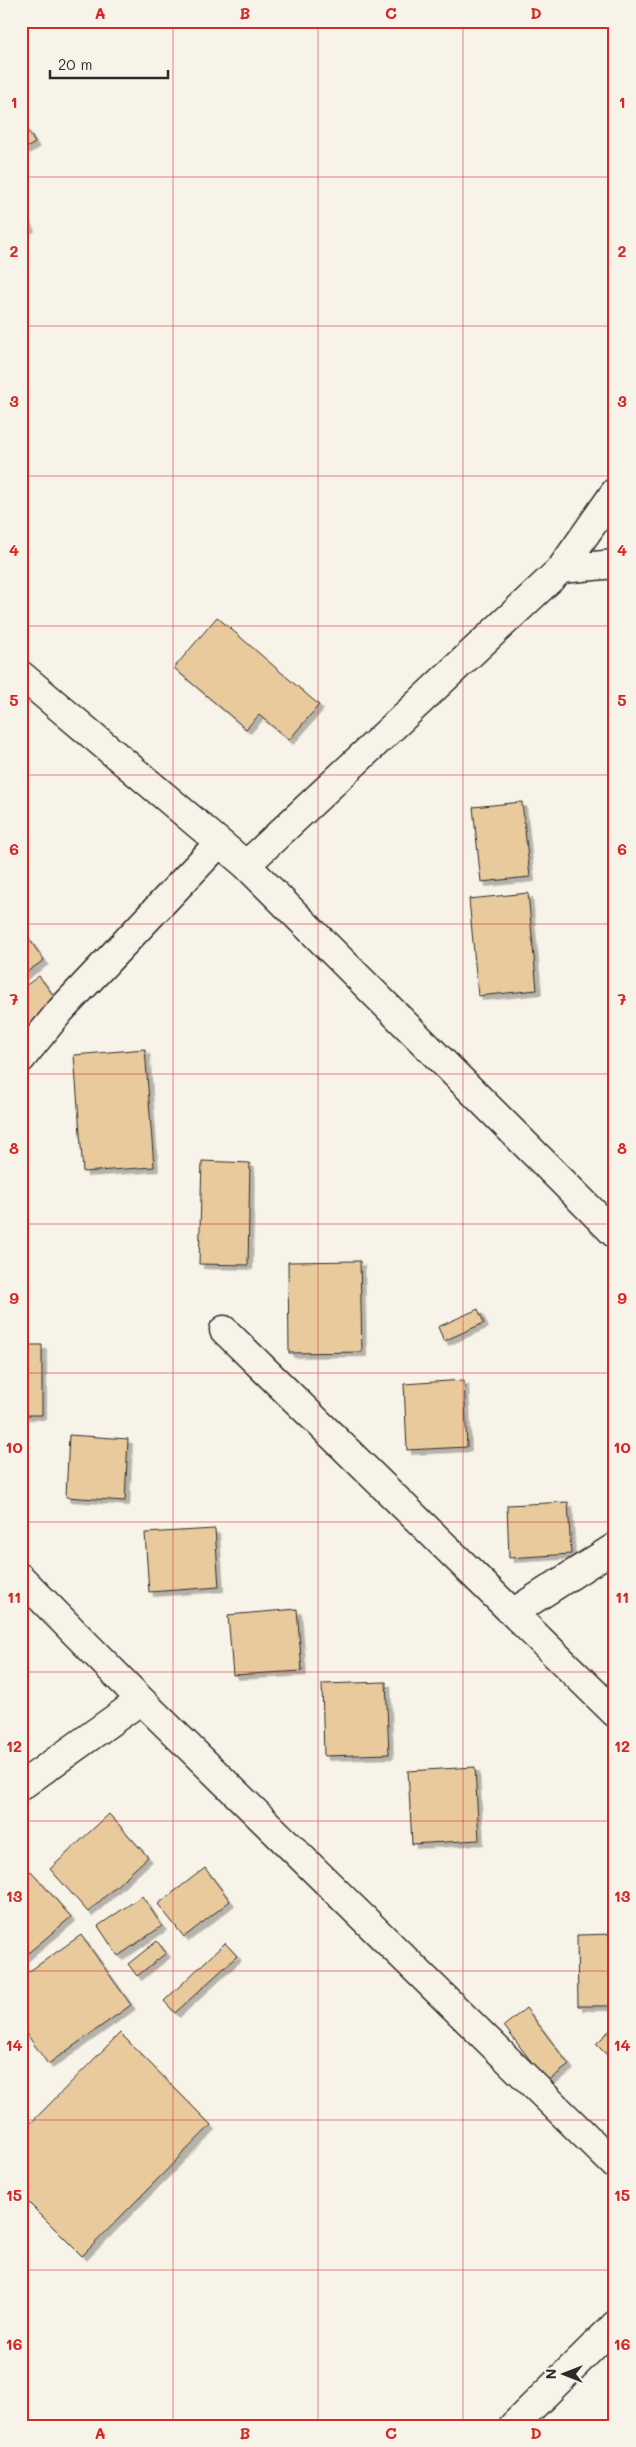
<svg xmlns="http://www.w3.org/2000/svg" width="636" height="2447" font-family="Mali,sans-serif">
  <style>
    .building { fill: #e9ca9c; stroke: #2b2b2b; filter: url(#shadow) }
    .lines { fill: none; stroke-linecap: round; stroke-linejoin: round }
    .minor-casing { stroke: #2b2b2b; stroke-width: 31 }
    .minor { stroke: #f7f3e8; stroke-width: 28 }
    .grid { fill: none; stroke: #d62828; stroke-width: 1; stroke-opacity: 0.55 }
    .neatline { fill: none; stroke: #d62828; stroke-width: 2 }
    .grid-label { font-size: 16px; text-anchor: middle; font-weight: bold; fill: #d62828 }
  </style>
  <defs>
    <filter id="shadow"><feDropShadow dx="4.5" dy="4.5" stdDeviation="0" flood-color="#0004"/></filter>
  </defs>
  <rect width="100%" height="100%" fill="#f7f3e8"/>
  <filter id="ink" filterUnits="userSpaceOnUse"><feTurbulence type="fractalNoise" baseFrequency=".02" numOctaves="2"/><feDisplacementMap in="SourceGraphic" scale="10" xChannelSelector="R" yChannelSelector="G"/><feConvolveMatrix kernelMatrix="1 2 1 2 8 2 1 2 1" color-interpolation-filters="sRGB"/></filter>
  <g filter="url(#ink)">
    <path class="building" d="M26 128 35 143 21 151V130Z
      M21 208 30 227 21 231Z
      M217 617 319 705 289 740 259 715 246 729 174 668Z
      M522 802 530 877 481 882 473 807Z
      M528 893 537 990 478 996 469 899Z
      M21 928 44 960 21 976Z
      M39 976 59 1003 21 1031V989Z
      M145 1049 154 1167 83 1172 74 1055Z
      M202 1161 250 1163 248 1265 199 1264Z
      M360 1261 362 1352 289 1353 288 1262Z
      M478 1309 484 1323 444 1341 438 1327Z
      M21 1345H42V1415H21Z
      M464 1380 467 1447 407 1450 404 1384Z
      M69 1435 128 1439 125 1501 66 1497Z
      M568 1502 571 1554 509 1558 507 1505Z
      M215 1529 219 1587 149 1592 145 1533Z
      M297 1609 302 1671 233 1675 228 1615Z
      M386 1682 389 1754 324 1756 322 1684Z
      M475 1767 479 1840 412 1844 408 1771Z
      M109 1814 148 1857 88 1912 50 1869Z
      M205 1868 230 1901 184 1937 158 1904Z
      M31 1871 71 1917 21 1959V1879Z
      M142 1896 162 1926 118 1956 98 1926Z
      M615 1934V2006H578L577 1935Z
      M81 1935 131 2005 48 2064 21 2026V1977Z
      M157 1941 166 1953 137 1976 128 1964Z
      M225 1943 237 1956 175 2013 164 2001Z
      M526 2008 569 2065 547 2082 504 2026Z
      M615 2025V2059L613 2061 596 2044Z
      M120 2033 211 2125 82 2256 21 2195V2133Z"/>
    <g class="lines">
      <g class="minor-casing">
        <path id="minor" d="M561 569 615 564
          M21 675 246 865 615 1234
          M246 865 561 569 615 492
          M21 1059 61 1010 219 843
          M224 1330 615 1713
          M21 1578 141 1700 615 2165
          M514 1612 615 1547
          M21 1786 141 1700
          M513 2426 615 2325"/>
      </g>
      <use href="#minor" class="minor"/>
    </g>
  </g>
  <path class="grid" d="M173 21V2426M318 21V2426M463 21V2426M21 177H615M21 326H615M21 476H615M21 626H615M21 775H615M21 924H615M21 1074H615M21 1224H615M21 1373H615M21 1522H615M21 1672H615M21 1821H615M21 1971H615M21 2120H615M21 2270H615"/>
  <rect width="636" height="2447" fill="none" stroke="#f7f3e8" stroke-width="55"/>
  <g transform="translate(564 2374) rotate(270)" stroke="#f7f3e8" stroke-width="4" paint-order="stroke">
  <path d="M0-4L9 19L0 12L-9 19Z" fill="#2b2b2b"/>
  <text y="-8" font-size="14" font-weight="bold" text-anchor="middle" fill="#2b2b2b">N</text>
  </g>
  <path d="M50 70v8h118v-8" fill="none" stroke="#2b2b2b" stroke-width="2.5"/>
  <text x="58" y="70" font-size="15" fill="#2b2b2b" stroke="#f7f3e8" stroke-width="4" paint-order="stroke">20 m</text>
  <rect x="28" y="28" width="580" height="2392" class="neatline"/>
  <g class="grid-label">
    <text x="100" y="19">A</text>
    <text x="245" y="19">B</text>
    <text x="391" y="19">C</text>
    <text x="536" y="19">D</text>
    <text x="14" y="108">1</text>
    <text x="622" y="108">1</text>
    <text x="14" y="257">2</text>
    <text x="622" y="257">2</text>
    <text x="14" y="407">3</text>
    <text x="622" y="407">3</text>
    <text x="14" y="556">4</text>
    <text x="622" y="556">4</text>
    <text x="14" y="706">5</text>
    <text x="622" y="706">5</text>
    <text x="14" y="855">6</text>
    <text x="622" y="855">6</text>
    <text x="14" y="1005">7</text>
    <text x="622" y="1005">7</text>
    <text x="14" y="1154">8</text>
    <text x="622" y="1154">8</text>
    <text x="14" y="1304">9</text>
    <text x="622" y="1304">9</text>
    <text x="14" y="1453">10</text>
    <text x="622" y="1453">10</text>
    <text x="14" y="1603">11</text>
    <text x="622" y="1603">11</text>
    <text x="14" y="1752">12</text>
    <text x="622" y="1752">12</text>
    <text x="14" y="1902">13</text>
    <text x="622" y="1902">13</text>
    <text x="14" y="2051">14</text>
    <text x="622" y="2051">14</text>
    <text x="14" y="2201">15</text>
    <text x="622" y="2201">15</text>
    <text x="14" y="2350">16</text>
    <text x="622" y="2350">16</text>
    <text x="100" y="2439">A</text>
    <text x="245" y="2439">B</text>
    <text x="391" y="2439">C</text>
    <text x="536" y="2439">D</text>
  </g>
</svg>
